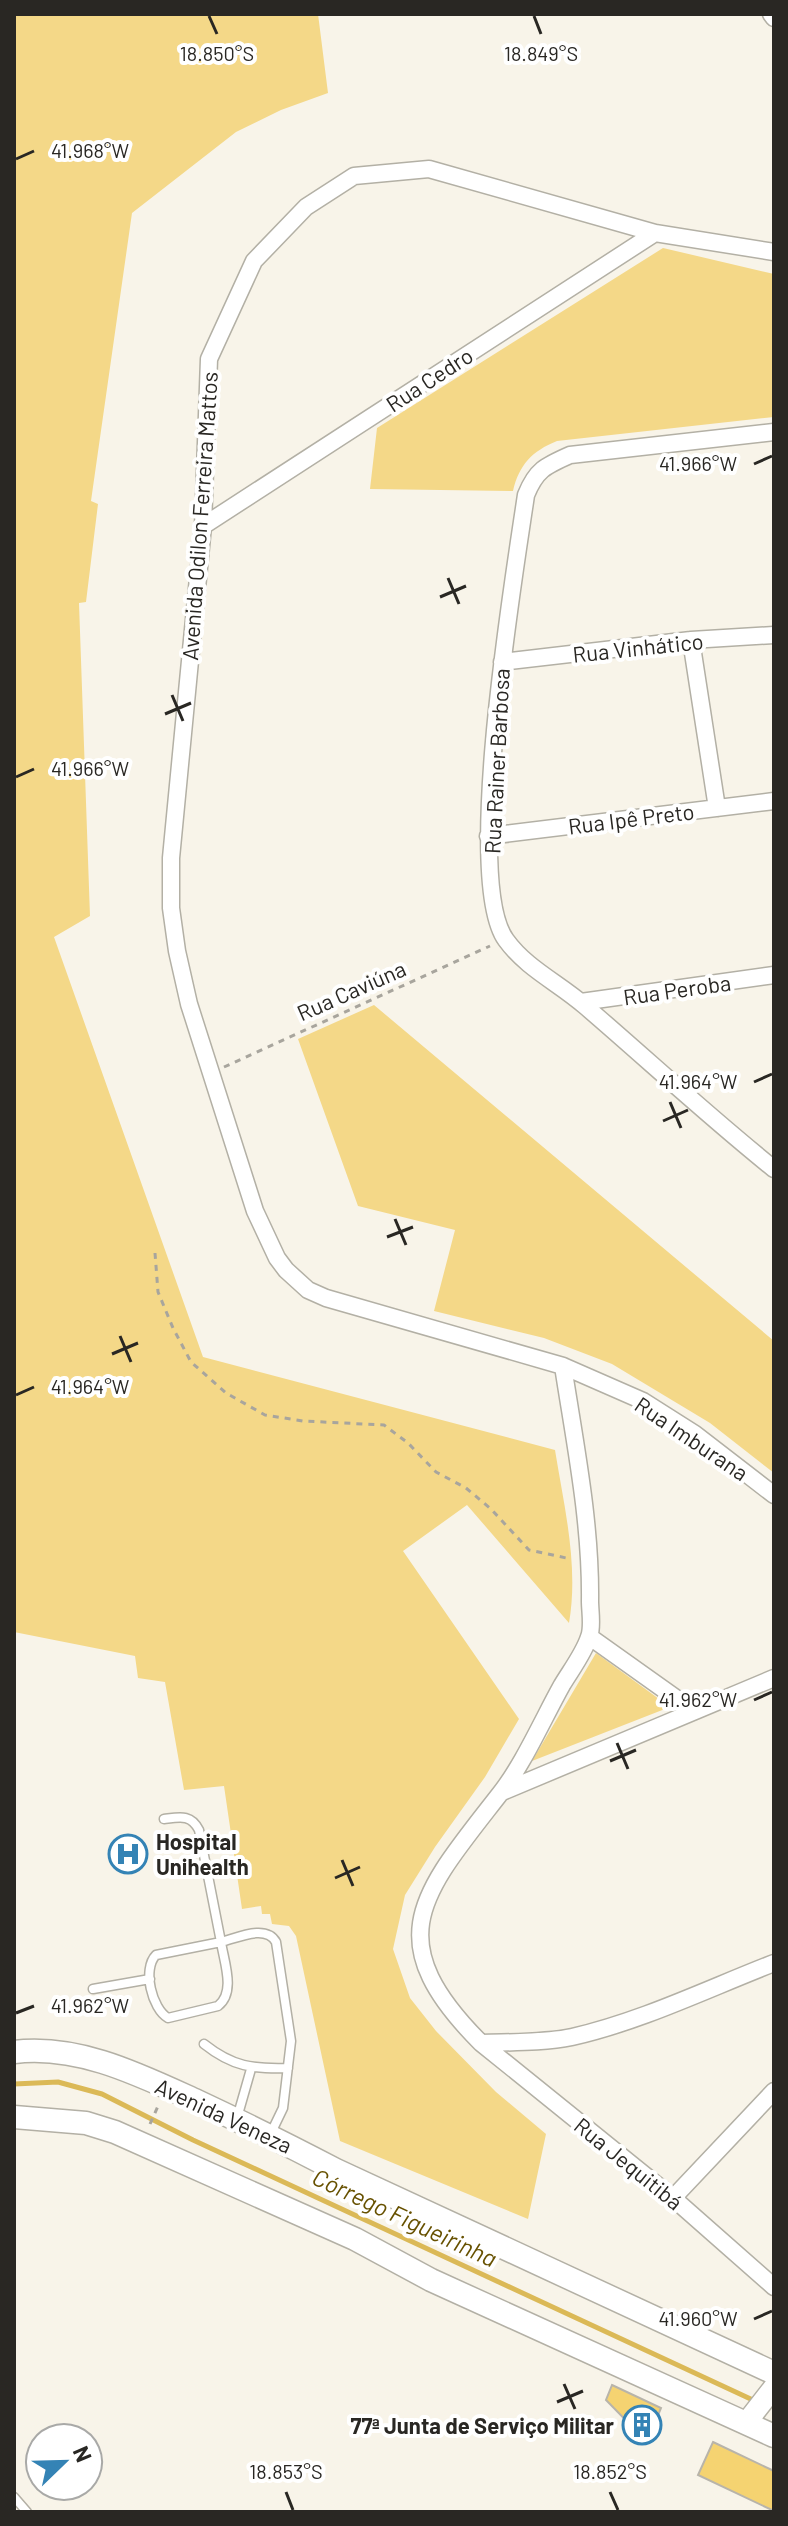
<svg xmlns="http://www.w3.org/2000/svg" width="788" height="2526" font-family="Barlow,sans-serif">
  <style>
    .green { fill: #f4d888 }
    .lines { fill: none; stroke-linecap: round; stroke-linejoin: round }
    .stream { stroke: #dbb957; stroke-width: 5 }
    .building { fill: #f5d371; stroke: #b8b4aa; stroke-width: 2 }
    .service-casing { stroke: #b3b0a5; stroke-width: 11 }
    .minor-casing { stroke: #b3b0a5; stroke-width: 19 }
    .tertiary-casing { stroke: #b3b0a5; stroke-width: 23 }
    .secondary-casing { stroke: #b3b0a5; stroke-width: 25 }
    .path { stroke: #a8a59d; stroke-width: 3; stroke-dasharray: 6 6; stroke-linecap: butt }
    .service { stroke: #fff; stroke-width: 8 }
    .minor { stroke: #fff; stroke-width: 16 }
    .tertiary { stroke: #fff; stroke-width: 20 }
    .secondary { stroke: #fff; stroke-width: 22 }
    .ticks { fill: none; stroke: #292723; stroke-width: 3 }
    .labels { text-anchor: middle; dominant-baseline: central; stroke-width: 8; stroke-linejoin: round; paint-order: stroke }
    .street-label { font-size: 22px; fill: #292723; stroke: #fff }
    .poi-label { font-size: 22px; font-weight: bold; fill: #292723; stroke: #fff; text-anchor: start }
    .water-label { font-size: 24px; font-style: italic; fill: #675100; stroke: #fff }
    .ticks-label { font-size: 20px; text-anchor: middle; fill: #292723; stroke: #fff; stroke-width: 8; stroke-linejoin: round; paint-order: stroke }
  </style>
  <rect width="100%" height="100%" fill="#f8f4e9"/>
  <path class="green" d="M14 14H318L328 93 281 110 236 132 132 213 91 501 98 504 86 602 79 603 90 916 54 937 203 1357 555 1450C564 1506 579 1566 569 1623L467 1505 403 1551 519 1719 485 1777 435 1847 405 1895 393 1949 410 1998 436 2031 496 2092 546 2134 528 2219 340 2141 296 1936 289 1926 272 1924 270 1914H262L261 1906 242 1909 224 1786 184 1790 165 1682 138 1678 135 1656 14 1632Z
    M663 248 774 274V417L557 441C532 451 519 465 513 491L370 489 377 428Z
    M374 1005 774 1341V1473L710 1423 612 1364 544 1338 434 1311 455 1230 358 1206 298 1039Z
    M596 1653 670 1707 532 1761Z"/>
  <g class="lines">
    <path class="stream" d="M14 2084 58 2082 102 2094 193 2140 755 2401"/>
  </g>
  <path class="building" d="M612 2385 661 2408 647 2442 606 2400Z
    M713 2442 774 2471V2511L698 2475Z"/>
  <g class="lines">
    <g class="service-casing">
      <path id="service" d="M164 1819C180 1817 191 1814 199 1830L221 1942C237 1938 266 1924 276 1942L291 2041 283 2108 270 2135
        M221 1942C224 1962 236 1992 218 2006L168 2018C152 2009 142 1969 156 1955Z
        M93 1989 150 1979
        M204 2044C233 2067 253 2069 288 2068
        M237 2118 251 2069
        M14 2497 27 2512"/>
    </g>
    <g class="minor-casing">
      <path id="minor" d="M771 14 774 18
        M774 252 655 233 429 169 354 176 306 207 254 261 209 359 203 526 171 858V908L177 951 189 1004 255 1211 277 1258 286 1270 308 1290 326 1298 563 1366C575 1444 591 1522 590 1601 590 1612 593 1627 589 1637 584 1653 571 1670 562 1685 543 1719 523 1765 499 1795 422 1894 377 1939 481 2043L673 2198 774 2287
        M774 432 570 455C545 466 536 470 526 495 514 577 463 881 506 940 527 969 559 983 585 1006 648 1060 709 1117 774 1169
        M203 526 655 233
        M691 640 717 808
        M502 662 691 640 774 635
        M488 836 774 801
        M581 1002 774 975
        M563 1366 643 1401 695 1434 774 1495
        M590 1637 694 1711
        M502 1792 774 1678
        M481 2043C511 2042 543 2043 572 2037 642 2021 707 1989 774 1963
        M673 2198 774 2091"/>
    </g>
    <g class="tertiary-casing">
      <path id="tertiary" d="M746 2423 774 2387"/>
    </g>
    <g class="secondary-casing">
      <path id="secondary" d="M14 2052C78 2044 140 2075 197 2101 244 2123 290 2146 336 2170L774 2373
        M14 2117 86 2123 115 2132 355 2239 431 2280 774 2436"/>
    </g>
    <path class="path" d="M224 1067 490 946
      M155 1253 158 1292 173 1328 191 1362 226 1393 265 1415 303 1421 384 1425 408 1443 436 1472 466 1488 491 1509 529 1550 571 1559
      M150 2124 158 2106"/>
    <use href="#service" class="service"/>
    <use href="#minor" class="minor"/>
    <use href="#tertiary" class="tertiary"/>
    <use href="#secondary" class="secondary"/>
  </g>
  <path class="ticks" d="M209 16 217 34M534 16 541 34M16 159 34 151M754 464 772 456M448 578 459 604M440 597 466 586M172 695 183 721M165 714 191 703M16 777 34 769M754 1082 772 1074M670 1102 681 1128M663 1121 688 1110M395 1219 406 1245M387 1237 413 1227M120 1336 131 1362M112 1354 138 1343M16 1395 34 1387M754 1700 772 1692M617 1743 628 1769M610 1761 636 1750M342 1860 353 1886M335 1878 360 1867M16 2013 34 2006M754 2319 772 2311M564 2384 575 2409M557 2402 583 2391M286 2492 293 2510M610 2492 618 2510"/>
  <defs>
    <g id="hospital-ring" transform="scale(2)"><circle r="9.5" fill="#fff" stroke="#3483b5" stroke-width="1.5"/><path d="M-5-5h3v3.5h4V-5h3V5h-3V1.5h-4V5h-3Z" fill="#3483b5"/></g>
    <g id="building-ring" transform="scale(2)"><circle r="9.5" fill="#fff" stroke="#3483b5" stroke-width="1.5"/><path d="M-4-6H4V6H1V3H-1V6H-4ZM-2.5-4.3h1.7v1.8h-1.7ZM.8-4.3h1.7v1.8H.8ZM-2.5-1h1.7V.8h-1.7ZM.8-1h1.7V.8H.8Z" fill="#3483b5"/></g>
  </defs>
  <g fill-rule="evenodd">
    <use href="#hospital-ring" x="128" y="1854"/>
    <use href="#building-ring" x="642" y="2425"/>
  </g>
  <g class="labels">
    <g class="street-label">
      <text transform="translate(429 379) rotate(-33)">Rua Cedro</text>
      <text transform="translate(199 516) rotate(-86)">Avenida Odilon Ferreira Mattos</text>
      <text transform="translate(638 647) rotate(-6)">Rua Vinhático</text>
      <text transform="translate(496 761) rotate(-87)">Rua Rainer Barbosa</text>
      <text transform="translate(631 818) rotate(-7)">Rua Ipê Preto</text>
      <text transform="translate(677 989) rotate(-8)">Rua Peroba</text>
      <text transform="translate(351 990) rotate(-24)">Rua Caviúna</text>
      <text transform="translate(692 1438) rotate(34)">Rua Imburana</text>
      <text transform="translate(224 2115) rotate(25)">Avenida Veneza</text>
      <text transform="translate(629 2163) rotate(39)">Rua Jequitibá</text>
    </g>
    <g class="poi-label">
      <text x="156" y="1841">Hospital<tspan x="156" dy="25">Unihealth</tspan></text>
      <text x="614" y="2425" text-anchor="end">77ª Junta de Serviço Militar</text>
    </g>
    <g class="water-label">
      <text transform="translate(405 2217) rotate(25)">Córrego Figueirinha</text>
    </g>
  </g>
  <g class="ticks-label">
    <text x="217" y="61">18.850°S</text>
    <text x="541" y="61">18.849°S</text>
    <text x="90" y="158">41.968°W</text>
    <text x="698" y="471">41.966°W</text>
    <text x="90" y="776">41.966°W</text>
    <text x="698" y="1089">41.964°W</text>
    <text x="90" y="1394">41.964°W</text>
    <text x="698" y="1707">41.962°W</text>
    <text x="90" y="2013">41.962°W</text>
    <text x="698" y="2326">41.960°W</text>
    <text x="286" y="2479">18.853°S</text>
    <text x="610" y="2479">18.852°S</text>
  </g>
  <rect width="788" height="2526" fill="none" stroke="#292723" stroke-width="32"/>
  <g transform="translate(64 2462) rotate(67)"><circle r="38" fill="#ffffff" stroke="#a9a9a7" stroke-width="2"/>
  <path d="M0-6L14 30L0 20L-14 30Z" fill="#3483b5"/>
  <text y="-12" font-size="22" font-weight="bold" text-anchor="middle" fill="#292723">N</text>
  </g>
</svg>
